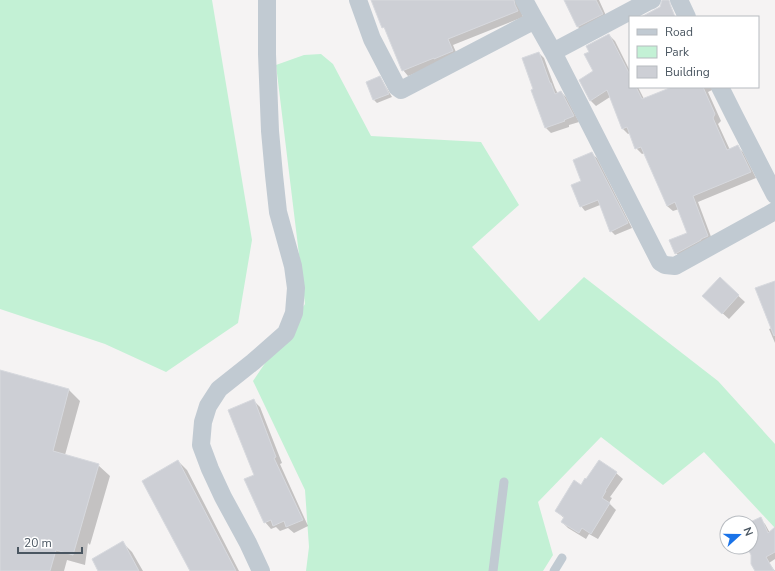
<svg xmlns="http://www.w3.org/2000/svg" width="775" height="571" font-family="'Nunito Sans',sans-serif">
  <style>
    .green { fill: #c3f1d5 }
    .shadow { fill: #0003 }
    .building { fill: #cdcfd5; stroke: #d7d9de }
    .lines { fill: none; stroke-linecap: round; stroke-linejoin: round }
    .lane { stroke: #c1cad2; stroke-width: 9 }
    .street { stroke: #c1cad2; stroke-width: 18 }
  </style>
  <rect width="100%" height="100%" fill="#f5f3f3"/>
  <path class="green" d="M0 0H212L252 240 238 323 166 372 105 344 0 309Z
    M321 54 333 64 371 136 481 142 519 205 472 247 539 321 584 277 718 381 775 444V528L704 452 663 485 601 437 538 502 553 555 543 571H306L309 547 305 490 253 381 305 304 276 65 304 55Z"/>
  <path class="shadow" d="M372 0H517L523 17 453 45 458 57 408 76 403 70 387 31 383 27Z
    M565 0H599L608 20 584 33 578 27Z
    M609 35 615 41 630 71V87H638L644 99 673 87H717L716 88 708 92 721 121 718 124 730 150 738 147 743 152 756 178 698 202 713 242 682 259 676 253 688 233 679 209 673 211 667 206 645 153 642 154 636 148 630 133 628 134 622 128 610 97 596 106 590 100 594 71 590 52Z
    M539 53 544 58 555 88 558 94 561 92 566 97 579 122 569 125V127L551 133 546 128 532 91 534 90Z
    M379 78 382 80 392 97 377 103 374 100 367 82Z
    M592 154 597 158 632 228 615 235 611 231 600 205 585 211 581 206Z
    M720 279 745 302 729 319 710 302Z
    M775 282V343L769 329 772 328Z
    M0 371 69 390 80 401 65 455 98 465 110 476 90 545 88 543 85 565 67 560 64 571H0Z
    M253 400 260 407 282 463 280 464 308 526 294 533 288 528 280 531 276 527 271 529 265 522 255 476Z
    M178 461 187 470 239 571H191Z
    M616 473 623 479 610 497 612 498 609 503 616 510 598 539 589 534 586 539 568 528 562 522 564 518 556 511 581 486Z
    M760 519 765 524 770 533 775 537V559L769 563 775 571H756L761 567 748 547H751L750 523Z
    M123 543 132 552 143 571H99Z"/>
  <path class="building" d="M371 0H514L515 5 518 11 448 39 453 51 434 59V58L402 71 384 27 382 28Z
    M564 0H596L603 14 577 27Z
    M662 0H669L670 4 675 17H641L660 7Z
    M609 34 630 75V87H636L642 99 672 87H703L715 114 713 118 727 150 738 145 751 172 693 196 708 236 701 239V240L675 254 669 240 687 233 675 202 667 206 641 147 635 149 627 127 622 129 607 90 590 101 579 80 593 71 584 54 589 52 586 46Z
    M539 52 550 83H551L555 94 561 91 574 116 564 120 565 121 545 128 531 90 533 89 522 58Z
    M380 76 389 94 373 100 366 82Z
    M592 152 628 223 610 232 598 200 580 207 571 185 581 181 573 160Z
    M720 277 739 295 722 314 702 296Z
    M775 281V335L774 336 755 288Z
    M0 370 69 389 53 451 99 464 73 555 56 550 50 571H0Z
    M254 399 276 457 274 458 303 520 286 527 284 521 273 526 271 520 264 523 244 479 254 475 228 410Z
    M178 460 236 571H190L142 481Z
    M599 460 617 472 605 491H606L602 498 610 503 591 534 582 528 579 533 561 522 564 517 555 511 574 480 581 485 585 478 586 479Z
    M761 517 768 533 775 527V552L766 557 774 571H755L751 564V555L747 547H751V523H748Z
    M123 541 139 571H98L92 559Z"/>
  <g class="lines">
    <path class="lane" d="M493 571 504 482
      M554 571 562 558"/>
    <path class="street" d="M358 0 372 39 397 87 401 90 535 20 524 0
      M679 0 687 17
      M535 20 553 52 660 262 665 265 675 266 775 211
      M553 52 647 2 652 0
      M720 87 734 115 775 195
      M261 571 248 543 223 497 210 469 201 445 203 422 208 406 219 389 253 362 286 333 294 313 296 288 293 266 278 212 274 175 270 131 267 54V0"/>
  </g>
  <rect x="629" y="16" width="130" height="72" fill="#ffffff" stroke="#b7bbc0"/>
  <rect x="637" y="29" width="20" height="6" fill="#c1cad2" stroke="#b7bbc0"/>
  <text x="665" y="36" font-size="12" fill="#4a5661">Road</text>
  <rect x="637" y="46" width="20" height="12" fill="#c3f1d5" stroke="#b7bbc0"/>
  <text x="665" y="56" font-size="12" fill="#4a5661">Park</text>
  <rect x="637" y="66" width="20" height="12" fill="#cdcfd5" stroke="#b7bbc0"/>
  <text x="665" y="76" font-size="12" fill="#4a5661">Building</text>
  <g transform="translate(739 535) rotate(69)"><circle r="19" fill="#ffffff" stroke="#b7bbc0"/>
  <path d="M0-3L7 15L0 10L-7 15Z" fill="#1a73e8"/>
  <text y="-6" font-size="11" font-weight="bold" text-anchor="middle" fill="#4a5661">N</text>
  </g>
  <path d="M18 547v6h64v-6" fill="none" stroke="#4a5661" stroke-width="2"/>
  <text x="24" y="547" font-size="12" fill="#4a5661" stroke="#ffffff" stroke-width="3" paint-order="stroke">20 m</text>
</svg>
